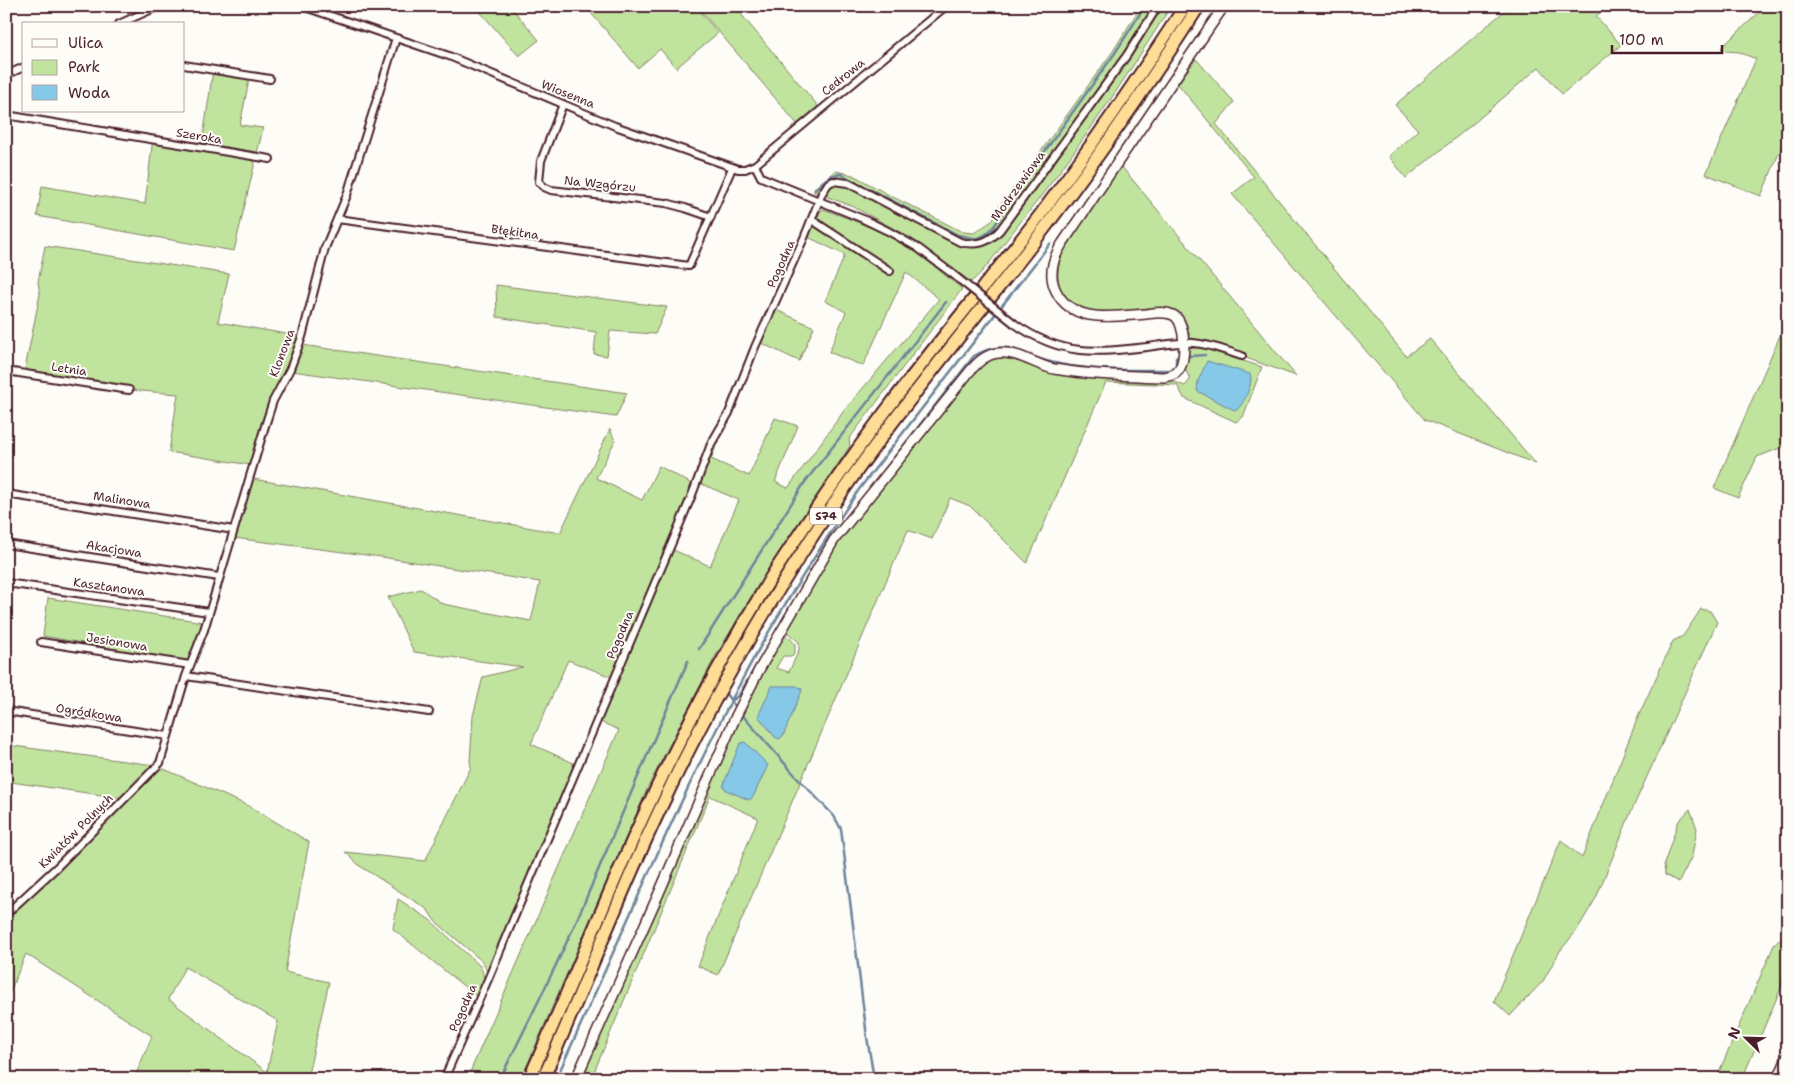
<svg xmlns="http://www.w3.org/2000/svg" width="1794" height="1085" font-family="'Shantell Sans',sans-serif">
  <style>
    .green { fill: #c0e49e; stroke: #858264; fill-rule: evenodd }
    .water { fill: #86c8e7; stroke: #6e849c }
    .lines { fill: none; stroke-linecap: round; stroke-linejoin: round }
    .stream { stroke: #6e849c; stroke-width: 2.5 }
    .street-casing { stroke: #4a1f2b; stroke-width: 10 }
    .secondary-casing { stroke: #4a1f2b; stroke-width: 12 }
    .highway-casing { stroke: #4a1f2b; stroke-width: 15 }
    .street { stroke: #fdfcf7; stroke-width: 6 }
    .secondary { stroke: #fdfcf7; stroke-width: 9 }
    .highway { stroke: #ffdd96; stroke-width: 11 }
    .street-bridge-casing { stroke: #4a1f2b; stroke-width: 10; stroke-linecap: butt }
    .street-bridge { stroke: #fdfcf7; stroke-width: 6 }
    .labels { text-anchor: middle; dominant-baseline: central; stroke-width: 4; stroke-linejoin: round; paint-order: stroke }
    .shield { fill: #fdfcf7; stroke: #806168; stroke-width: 1 }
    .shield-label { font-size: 11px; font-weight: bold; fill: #4a1f2b }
    .street-label { font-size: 12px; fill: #4a1f2b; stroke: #fdfcf7 }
  </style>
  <rect width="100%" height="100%" fill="#fdfcf7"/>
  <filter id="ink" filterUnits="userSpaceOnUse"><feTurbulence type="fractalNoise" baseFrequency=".02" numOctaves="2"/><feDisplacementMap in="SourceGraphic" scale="10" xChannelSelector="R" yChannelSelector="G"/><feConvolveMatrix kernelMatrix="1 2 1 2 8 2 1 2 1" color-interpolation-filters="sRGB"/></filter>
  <g filter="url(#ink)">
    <path class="green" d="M475 6H510L539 40 519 56Z
      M585 6H695L718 33 676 68 660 49 638 68Z
      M697 6H734L818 106 797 124Z
      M1141 6H1171C1123 83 1072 159 1015 229 1002 245 986 270 971 282L911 238 852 206 814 192V188L836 171 853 175 889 195 963 232 974 233 992 221 1000 205 1021 179 1113 51Z
      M1510 6H1558L1563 12 1570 6H1608L1596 16 1621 45 1562 94 1539 67 1474 123 1406 178 1389 156 1418 130 1395 105Z
      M1766 6H1788V132L1761 196 1706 174 1756 59 1739 52 1725 51 1721 48Z
      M1196 59 1234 102 1216 124 1406 356 1430 339 1536 464 1425 420 1232 194 1254 177 1178 84Z
      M213 70 250 75 240 125 263 128 234 251 37 216 42 186 145 204 153 138 202 145Z
      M1121 166 1296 376 1210 345 1192 343C1188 331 1188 317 1175 311 1145 298 1081 332 1062 293 1055 277 1058 265 1064 249Z
      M823 209C855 221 889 233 917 253 932 264 947 277 962 289L849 439 850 446 777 556 716 655 648 787 521 1079H467L619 730 596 720 671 549 710 566 739 500 697 482 614 678 568 660 531 744 578 765 489 977 483 962 435 921 427 909 360 866 345 852 425 861 471 767 470 761 473 716 483 677 523 667 414 652 388 597 421 589 443 604 531 621 540 582 382 557 234 538 253 479 560 533 610 429 615 441 596 478 642 500 659 466 692 484 715 431 721 434 711 459 749 476 775 418 798 426 775 482 788 488 846 408 939 299 906 272 863 366 829 352 846 312 825 301 845 255 808 237 820 212Z
      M45 246 229 274 218 322 298 336 251 465 169 452 178 394 129 390 24 374 40 294 38 282Z
      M496 285 667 307 655 334 610 331 607 356 594 354 596 332 497 317Z
      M774 309 814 327 799 361 761 343Z
      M1788 317V445L1757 457 1738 498 1714 488Z
      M302 345 627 393 616 417 292 371Z
      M1195 348 1206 349 1262 367 1243 417 1236 422 1184 398 1177 385 1106 382 1027 563 970 506 950 498 932 539 908 530 718 975 698 966 758 818 710 796 591 1079H580L746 703 779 644 784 637H789L795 644V651L792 656H783L776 668 789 672 799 650V642L787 632 788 629 835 546 847 530 957 392 978 368 991 359 1000 358 1013 360 1053 373 1070 376 1175 382 1185 386 1190 380C1189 376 1186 372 1185 368 1183 360 1186 349 1195 348Z
      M48 598 203 622 188 662 43 636Z
      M1701 609 1710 611 1717 622 1631 812 1596 898 1577 930 1560 951 1543 981 1510 1016 1494 1001 1561 840 1582 858 1638 717 1673 641 1683 636Z
      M6 745 154 765 122 798 11 782 6 798Z
      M159 769H164L251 807 309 842 285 972 329 982 307 1079H134L152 1036 26 954 6 1001V918L60 869ZM185 967 278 1021 267 1072 168 999Z
      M1690 809 1697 829 1692 856 1679 882 1665 875 1664 864 1678 822Z
      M398 899 430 920 480 966C487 980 483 983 476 996L393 929Z
      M1788 932V966L1781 988 1742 1079H1716L1774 945Z"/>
    <path class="water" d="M1207 361 1250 374C1254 383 1244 403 1237 410H1234L1197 391 1198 381Z
      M772 686H797L802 689 801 693 783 736 779 739 775 737 758 716Z
      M745 742 768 765 753 797 749 800 726 790 723 786 739 746 741 743Z"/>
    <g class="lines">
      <path class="stream" d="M815 190C823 181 828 175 841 174L958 235C964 236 973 239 978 238 994 234 1002 212 1010 200L1115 53 1145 6
        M1190 356 1205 355
        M1034 357C1073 372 1129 370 1171 370L1176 365V357
        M834 534 974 356C988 348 1000 345 1015 350
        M699 649 805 482 946 302
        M726 694 734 705
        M733 700 739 695 823 551
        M743 716 794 774 834 816 841 829 867 1037 874 1079
        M500 1079C528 1022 557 966 582 908 617 825 652 743 688 661
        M556 1079C618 945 674 808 743 678 778 612 819 549 860 488L1050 244"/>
      <g class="street-casing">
        <path id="street" d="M302 6 449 56 615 126 738 169H745L755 165 946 6
          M119 24 159 6
          M184 65 270 79
          M6 75 24 67
          M563 104 541 161 539 182 544 187 551 190 666 203 685 208 711 217
          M6 115 270 159
          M755 165 761 177 863 219 888 231 918 248 950 272
          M337 219 689 266 732 168
          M812 220 890 271
          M1015 324C1061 356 1093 353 1147 347 1162 345 1178 342 1193 343 1210 344 1226 351 1242 356
          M6 371 129 390
          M6 494 234 530
          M6 544 219 577
          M6 583 209 612
          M41 642 190 665
          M186 676 429 712
          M6 711 168 736
          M6 914 57 867 160 763 186 676 204 630 265 426 273 401 290 369 302 337 325 248 347 195 396 38
          M444 1079 489 977 692 495 711 444 729 413 755 347 804 238 822 193 828 184 833 181 848 183 960 242C977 246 988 243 1000 230L1127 55 1158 6"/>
      </g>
      <g class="secondary-casing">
        <path id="secondary" d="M576 1079 659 893 736 716 759 670 834 540 970 371C978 362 986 354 999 353 1017 351 1036 365 1054 369 1089 375 1128 376 1164 377 1170 376 1175 375 1178 371 1187 361 1186 321 1173 315 1164 311 1155 313 1146 314 1115 316 1073 325 1056 291 1048 275 1053 258 1062 244L1224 6
          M1778 1079 1788 1056"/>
      </g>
      <g class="highway-casing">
        <path id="highway" d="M529 1079C569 992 603 903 643 817 682 732 726 650 775 571 812 514 850 458 891 404 939 340 991 279 1040 215 1091 147 1139 77 1185 6
          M543 1079C584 988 619 895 662 805 706 711 757 621 814 534 877 436 952 347 1024 255 1086 175 1144 92 1199 6"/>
      </g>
      <use href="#street" class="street"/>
      <use href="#secondary" class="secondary"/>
      <use href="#highway" class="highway"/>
      <g class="street-bridge-casing">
        <path id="street-bridge" d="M950 272 1015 324"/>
      </g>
      <use href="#street-bridge" class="street-bridge"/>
    </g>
  </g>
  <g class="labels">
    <rect class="shield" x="810" y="507.5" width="32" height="17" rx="4"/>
    <g class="shield-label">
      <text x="826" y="516">S74</text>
    </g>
    <g class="street-label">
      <text transform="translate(843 77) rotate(-39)">Cedrowa</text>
      <text transform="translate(568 94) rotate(22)">Wiosenna</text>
      <text transform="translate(199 136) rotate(9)">Szeroka</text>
      <text transform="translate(600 184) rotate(6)">Na Wzgórzu</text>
      <text transform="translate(1018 186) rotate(-54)">Modrzewiowa</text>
      <text transform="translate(515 232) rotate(8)">Błękitna</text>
      <text transform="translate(781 264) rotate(-66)">Pogodna</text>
      <text transform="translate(282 353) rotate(-69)">Klonowa</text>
      <text transform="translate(69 369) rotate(9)">Letnia</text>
      <text transform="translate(122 500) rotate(9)">Malinowa</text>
      <text transform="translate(114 549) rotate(9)">Akacjowa</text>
      <text transform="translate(109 587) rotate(8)">Kasztanowa</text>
      <text transform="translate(620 635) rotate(-67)">Pogodna</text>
      <text transform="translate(117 642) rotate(9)">Jesionowa</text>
      <text transform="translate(89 713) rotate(9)">Ogródkowa</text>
      <text transform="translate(76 831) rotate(-45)">Kwiatów Polnych</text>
      <text transform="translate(463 1008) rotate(-66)">Pogodna</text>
    </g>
  </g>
  <rect width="1794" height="1085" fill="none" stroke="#fdfcf7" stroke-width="25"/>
  <rect x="12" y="12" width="1769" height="1060" fill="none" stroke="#4a1f2b" stroke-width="2" filter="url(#ink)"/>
  <rect x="22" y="22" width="162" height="90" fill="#fdfcf7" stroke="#b5a4a5"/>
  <rect x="32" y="39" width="25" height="8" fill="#fdfcf7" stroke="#b5a4a5"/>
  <text x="68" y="48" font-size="15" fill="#4a1f2b">Ulica</text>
  <rect x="32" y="60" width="25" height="15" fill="#c0e49e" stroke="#b5a4a5"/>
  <text x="68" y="72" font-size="15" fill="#4a1f2b">Park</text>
  <rect x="32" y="85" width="25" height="15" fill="#86c8e7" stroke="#b5a4a5"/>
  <text x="68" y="98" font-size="15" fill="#4a1f2b">Woda</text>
  <g transform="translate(1746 1038) rotate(293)" stroke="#fdfcf7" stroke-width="4" paint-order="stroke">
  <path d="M0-4L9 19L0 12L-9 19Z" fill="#4a1f2b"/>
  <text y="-8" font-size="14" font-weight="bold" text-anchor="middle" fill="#4a1f2b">N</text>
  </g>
  <path d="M1612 45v8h110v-8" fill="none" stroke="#4a1f2b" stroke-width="2.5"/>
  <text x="1619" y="45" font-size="15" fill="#4a1f2b" stroke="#fdfcf7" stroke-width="4" paint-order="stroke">100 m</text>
</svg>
